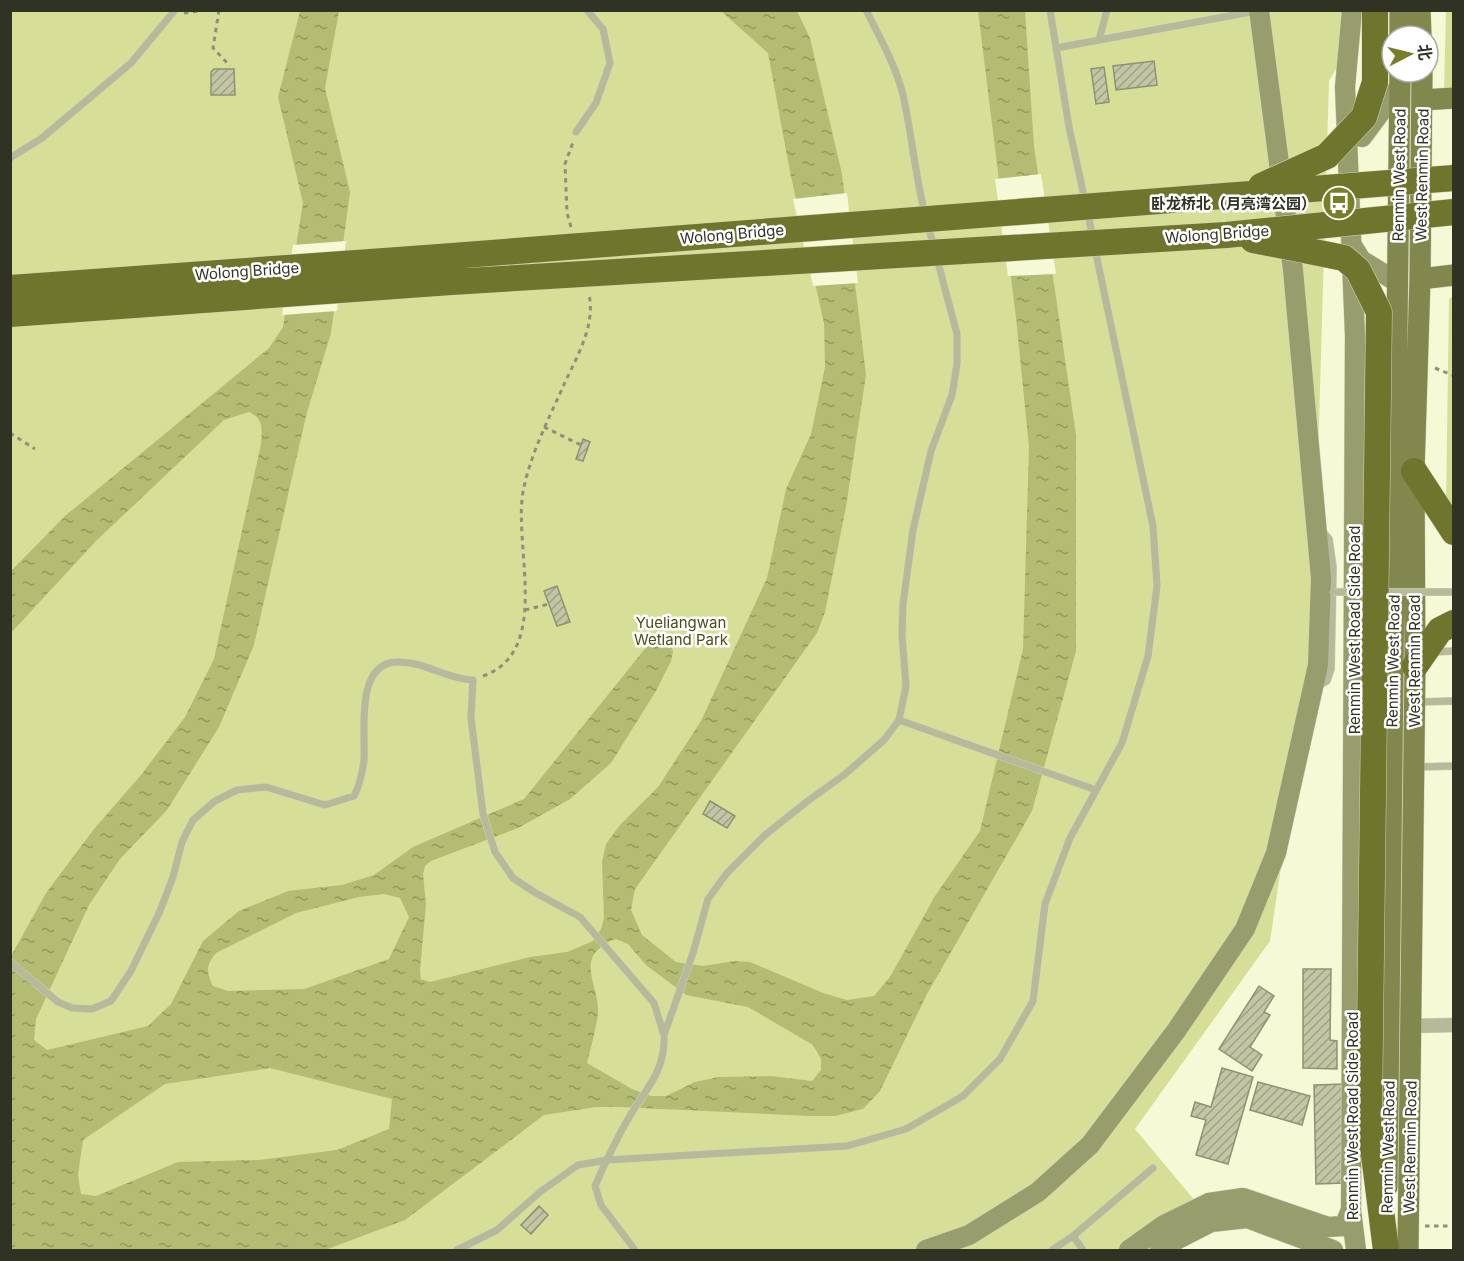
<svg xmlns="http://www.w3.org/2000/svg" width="1464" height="1261" font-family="Inter,'Noto Sans SC',sans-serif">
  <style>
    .green { fill: #d7de97 }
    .water { fill: url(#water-ripples); fill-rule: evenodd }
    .pier { fill: #f5f9d6 }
    .building { fill: url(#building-hatch); stroke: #8e9271; stroke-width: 1.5 }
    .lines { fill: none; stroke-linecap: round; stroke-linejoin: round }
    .lane-casing { stroke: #d2d5b6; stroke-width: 8 }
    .street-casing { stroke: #d2d5b6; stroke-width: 15 }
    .secondary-casing { stroke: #d2d5b6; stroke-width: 21 }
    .primary-casing { stroke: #d2d5b6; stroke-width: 22 }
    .highway-casing { stroke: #d2d5b6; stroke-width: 27 }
    .path { stroke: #8e9079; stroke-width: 3; stroke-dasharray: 4.5 4.5; stroke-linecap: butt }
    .lane { stroke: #b6ba9b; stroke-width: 7 }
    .street { stroke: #b6ba9b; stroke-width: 14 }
    .secondary { stroke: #989d6e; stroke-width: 20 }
    .primary { stroke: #82874d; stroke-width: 21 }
    .highway { stroke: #6f752d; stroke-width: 26 }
    .lane-bridge-casing { stroke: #d2d5b6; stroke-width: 8; stroke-linecap: butt }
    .highway-bridge-casing { stroke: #d2d5b6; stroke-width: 27; stroke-linecap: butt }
    .lane-bridge { stroke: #b6ba9b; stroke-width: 7 }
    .highway-bridge { stroke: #6f752d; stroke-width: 26 }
    .labels { text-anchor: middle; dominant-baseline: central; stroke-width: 5; stroke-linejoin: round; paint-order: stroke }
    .street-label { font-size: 15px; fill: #303224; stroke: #fff }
    .poi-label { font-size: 15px; font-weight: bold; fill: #303224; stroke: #fff; text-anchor: end }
    .park-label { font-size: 15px; fill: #4a4e18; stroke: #fff }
  </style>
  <defs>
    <pattern id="water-ripples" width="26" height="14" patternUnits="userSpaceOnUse" patternTransform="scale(1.5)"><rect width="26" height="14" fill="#b4bb73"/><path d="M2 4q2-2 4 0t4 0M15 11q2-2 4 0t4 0" fill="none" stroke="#93995e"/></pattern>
    <pattern id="building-hatch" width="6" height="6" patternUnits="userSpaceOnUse" patternTransform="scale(1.5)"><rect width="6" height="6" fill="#c2c6a4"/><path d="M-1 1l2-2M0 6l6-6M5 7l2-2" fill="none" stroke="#9ea185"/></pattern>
  </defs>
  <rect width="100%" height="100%" fill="#f5f9d6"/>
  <path class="green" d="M10 11H1352L1349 46 1329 81 1316 525 1321 578 1297 760 1270 941 1135 1129 1206 1214 1146 1250H11Z
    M1446 11H1453V91L1444 92Z
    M1453 296V515L1446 506 1449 299Z"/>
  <path class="water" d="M300 11H339L325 88 350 192 331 333 306 416 254 645 219 727 167 810 120 859 89 905 36 1019 34 1040 47 1050 148 1026 171 1004 203 941 239 911 288 891 342 885 374 875 413 847 524 799 644 650C653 642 659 639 670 643L673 651 671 661 656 691 611 763 570 799 518 828 431 861 425 866 423 874 426 904 420 970 421 979 430 982 530 957 567 952 593 941 601 929 604 918 602 862 606 844 620 825 658 787 701 721 767 578 786 489 811 434 825 367 824 323 790 172 768 53 721 11H797L810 38 842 174 866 375 846 507 825 612 817 633 635 889 631 910 642 935 676 962 703 966 735 961 750 962 823 993 847 1000 874 996 890 977 935 896 980 831 1023 649 1029 447 1016 318 978 11H1025L1034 146 1076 435V651L1032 811 927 994 880 1091 863 1109 835 1116H809L619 1107H596L544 1115 405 1220 325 1250H11V956L46 893 94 829 141 775 185 717 214 659 261 444C262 429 264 419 249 412L224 420 96 541 11 633V571L65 516 269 348 283 327 303 203 278 97ZM384 894 400 898 409 917 389 959 304 989 228 991 213 986C206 972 206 965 216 953L296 913 359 897ZM616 939 628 944 646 965 686 995 748 1007 813 1045 821 1059V1070L812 1081 771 1076 719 1077 695 1082 666 1096H651L632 1089 587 1063C591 1047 596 1030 598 1013 600 990 579 964 600 948 606 943 609 941 616 939ZM270 1068 392 1099 389 1129 337 1150 259 1160 178 1162 96 1196 81 1194 78 1175 83 1140 165 1084Z"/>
  <path class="pier" d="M1041 174 1056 274 1008 276 995 179Z
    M847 193 858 283 813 286 793 199Z
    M346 241 337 311 282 315 293 245Z"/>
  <path class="building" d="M1154 61 1157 85 1116 90 1113 66Z
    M1104 67 1109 102 1096 104 1091 69Z
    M214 69H234L235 95H211V72Z
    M583 439 590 442 583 461 576 459Z
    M557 586 570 622 557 626 544 591Z
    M710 801 735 816 727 828 703 814Z
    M1303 969H1331L1330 1040 1337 1041V1069L1303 1068Z
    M1259 986 1274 996 1264 1012 1270 1015 1250 1047 1262 1055 1252 1071 1219 1049Z
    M1222 1068 1253 1077 1228 1164 1196 1155 1206 1120 1191 1116 1195 1102 1211 1107Z
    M1258 1082 1310 1096 1302 1125 1250 1110Z
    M1345 1084 1346 1183 1316 1184 1314 1085Z
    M539 1206 548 1215 531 1234 521 1225Z"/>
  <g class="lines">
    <g class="lane-casing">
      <path id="lane" d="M866 10C880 38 896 66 903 95 912 135 915 175 925 214
        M1050 10 1069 127 1093 238
        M1099 40 1107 10
        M1056 48 1256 11
        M576 132 596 103 610 63 603 29 587 10
        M10 158 42 138 131 63 175 10
        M1433 652 1454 651
        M1316 687 1327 681 1331 669 1333 567 1329 539 1322 531
        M1417 702 1454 701
        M899 720 1096 790
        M1416 767 1454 766
        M10 962 58 1002 72 1008 92 1009 111 1001 131 971 160 911 173 877 182 842 193 820 215 801 237 790 266 787 325 805 354 796C360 785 362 774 364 761 366 734 354 663 397 662 424 661 446 679 473 680L471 718 483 814 495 852 513 878 534 892 580 917 654 1003 664 1035
        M1073 1236 1083 1250
        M457 1250 497 1230 540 1192 578 1165 607 1160 847 1146 906 1129 963 1096 1000 1059 1033 1001 1045 904 1070 838 1122 743 1148 656 1157 586 1153 526 1095 249
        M635 1250 601 1205 595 1186C605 1163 616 1140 628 1119 645 1090 666 1071 664 1035L693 953 708 899 727 873 765 835 809 800 844 775 884 740 899 720 906 686 902 635 903 604 913 530 931 451 952 395 957 364V334L928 225
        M1052 1250 1073 1236 1153 1168"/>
    </g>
    <g class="street-casing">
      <path id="street" d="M1411 1026 1454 1025"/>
    </g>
    <g class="secondary-casing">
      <path id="secondary" d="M1352 10 1345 87 1355 336 1351 1210 1356 1250
        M1362 137 1400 86
        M1353 247 1361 260 1397 282
        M926 1250 969 1235 1038 1192 1090 1145 1176 1031 1245 929 1276 853 1318 665 1321 578 1293 270 1259 10
        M1129 1250 1164 1225 1209 1203 1243 1198 1328 1227 1344 1226 1351 1210
        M1160 1250 1170 1243 1211 1222 1247 1218 1333 1250"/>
    </g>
    <g class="primary-casing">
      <path id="primary" d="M1420 10 1421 36
        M1400 36V10
        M1423 100 1454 98
        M1420 279 1454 275
        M1387 1187 1400 72
        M1408 1250 1415 666 1414 471 1420 279 1422 72"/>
    </g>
    <g class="highway-casing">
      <path id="highway" d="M1414 471 1454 532
        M1415 666 1440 630 1454 623
        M1369 1115 1386 1250"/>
    </g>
    <path class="path" d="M219 10 213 48 230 66
      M184 13 207 10
      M571 227 567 213 565 164 573 142
      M1435 368 1454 376
      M544 427 581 445
      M10 433 35 449
      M525 610 549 604
      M483 676C554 651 511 542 524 487 531 454 548 420 562 389 575 359 596 328 589 294
      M1425 1226H1454"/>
    <use href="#lane" class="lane"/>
    <use href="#street" class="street"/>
    <use href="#secondary" class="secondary"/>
    <use href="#primary" class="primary"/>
    <use href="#highway" class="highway"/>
    <g class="lane-bridge-casing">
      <path id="lane-bridge" d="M1333 592H1454"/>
    </g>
    <g class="highway-bridge-casing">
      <path id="highway-bridge" d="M1261 186 1327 156 1364 117 1375 82V10
        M1253 240 1344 258 1358 270 1379 312 1369 1115
        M10 288 439 257 1454 178
        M10 314 451 282 1226 235 1454 212"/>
    </g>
    <use href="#lane-bridge" class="lane-bridge"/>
    <use href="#highway-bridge" class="highway-bridge"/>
  </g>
  <defs>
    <g id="bus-disc" transform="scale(1.725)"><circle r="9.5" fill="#787f29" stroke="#fff"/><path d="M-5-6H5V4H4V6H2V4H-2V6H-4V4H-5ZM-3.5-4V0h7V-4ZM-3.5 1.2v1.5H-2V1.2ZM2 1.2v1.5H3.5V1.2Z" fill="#fff"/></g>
  </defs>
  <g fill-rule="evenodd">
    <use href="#bus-disc" x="1339" y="203"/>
  </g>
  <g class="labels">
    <g class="street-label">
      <text transform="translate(1399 175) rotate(-89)">Renmin West Road</text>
      <text transform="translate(1422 175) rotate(-89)">West Renmin Road</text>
      <text transform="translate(732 234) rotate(-5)">Wolong Bridge</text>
      <text transform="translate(1217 234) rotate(-4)">Wolong Bridge</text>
      <text transform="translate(247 271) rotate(-4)">Wolong Bridge</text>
      <text transform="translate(1354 630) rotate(-90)">Renmin West Road Side Road</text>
      <text transform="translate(1393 661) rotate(-89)">Renmin West Road</text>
      <text transform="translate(1414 661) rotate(-90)">West Renmin Road</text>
      <text transform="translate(1352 1116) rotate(-90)">Renmin West Road Side Road</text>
      <text transform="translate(1388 1147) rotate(-89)">Renmin West Road</text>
      <text transform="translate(1410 1147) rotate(-89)">West Renmin Road</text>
    </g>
    <g class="poi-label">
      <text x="1316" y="203">卧龙桥北（月亮湾公园）</text>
    </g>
    <g class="park-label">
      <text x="681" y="622">Yueliangwan<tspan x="681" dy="17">Wetland Park</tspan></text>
    </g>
  </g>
  <rect width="1464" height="1261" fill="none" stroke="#303224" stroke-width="24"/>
  <g transform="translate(1410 54) rotate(83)"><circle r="28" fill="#ffffff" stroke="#acada7" stroke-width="1.5"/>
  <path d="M0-4.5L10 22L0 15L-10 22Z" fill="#787f29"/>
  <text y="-9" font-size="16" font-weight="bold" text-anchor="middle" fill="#303224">北</text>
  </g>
</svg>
